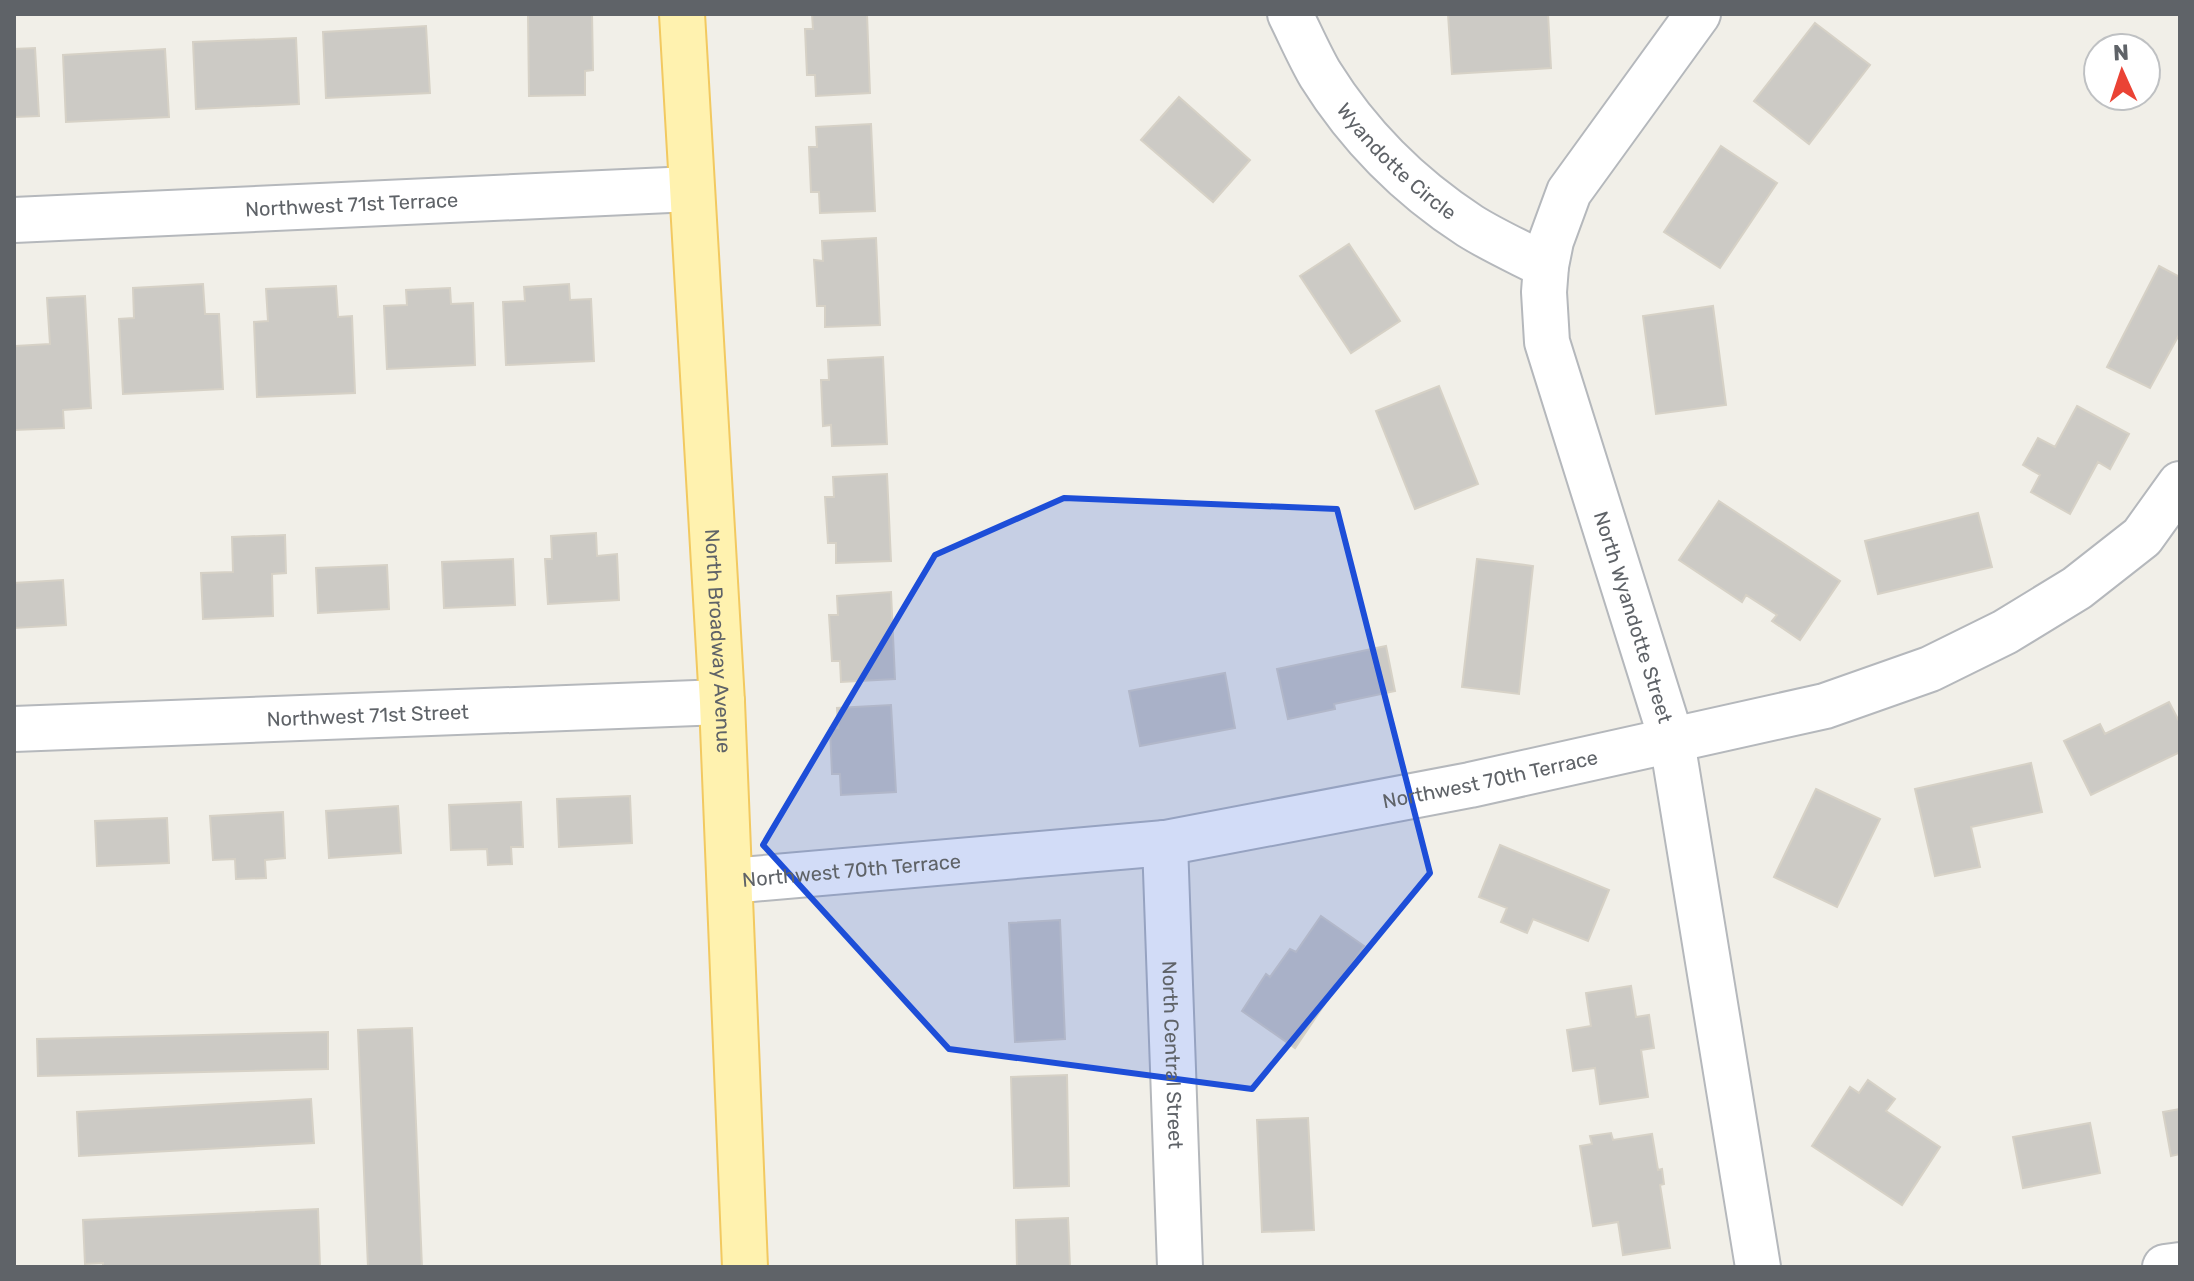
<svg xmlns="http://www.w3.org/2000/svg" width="2194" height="1281" font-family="Rubik,sans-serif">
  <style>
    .building { fill: #cccac5; stroke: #d6d1c6; stroke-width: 2 }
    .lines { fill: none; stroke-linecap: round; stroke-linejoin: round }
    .minor-casing { stroke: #b5b8bc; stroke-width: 48 }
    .major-casing { stroke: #f2c960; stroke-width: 48 }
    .minor { stroke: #fff; stroke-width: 44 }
    .major { stroke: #fff2af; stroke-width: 44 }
    .marked { fill: #1d4ed8; fill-opacity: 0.2; stroke: #1d4ed8; stroke-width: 6; stroke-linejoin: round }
    .labels { text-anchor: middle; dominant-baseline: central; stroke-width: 6; stroke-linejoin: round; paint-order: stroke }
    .street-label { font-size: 20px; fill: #5f6368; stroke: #fff }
  </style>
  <rect width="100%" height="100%" fill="#f1efe8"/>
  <path class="building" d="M528 14H592L593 70 585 71V95L529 96Z
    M812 14H867L870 93 816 96 815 75H807L805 29H813Z
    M1448 14H1548L1551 68 1452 74Z
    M1815 23 1870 65 1809 144 1754 101Z
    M426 26 430 93 326 98 323 32Z
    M296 38 299 104 196 109 193 42Z
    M35 48 39 116 14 117V49Z
    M165 49 169 117 66 122 63 55Z
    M1179 97 1250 160 1213 202 1141 140Z
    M871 124 875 211 820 213 819 192H811L809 147H817L816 127Z
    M1721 146 1777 183 1720 268 1664 232Z
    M876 238 880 325 825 327V306H817L814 260 823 261 822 241Z
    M1349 244 1400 321 1351 353 1300 276Z
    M2159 266 2180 277V333L2150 388 2107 367Z
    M203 284 205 314H219L223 389 123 394 119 319 134 318 133 288Z
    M569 284 570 300 591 299 594 361 506 365 503 302 525 301 524 287Z
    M336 286 338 317 352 316 355 393 257 397 254 322 268 321 266 289Z
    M450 288 451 304 473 303 475 365 387 369 384 306 407 305 406 290Z
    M85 296 91 408 63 410 64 428 14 430V325L15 346 50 344 47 298Z
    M1713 306 1726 405 1656 414 1643 316Z
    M883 357 887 444 832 446 831 425 823 426 821 380H829L828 360Z
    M1439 386 1478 484 1415 509 1376 411Z
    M2077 406 2129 434 2110 469 2098 462 2070 514 2031 492 2040 475 2023 465 2038 438 2055 447Z
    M887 474 891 561 836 563V543H828L825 497H834L833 477Z
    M1719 501 1840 581 1800 640 1772 621 1777 615 1746 595 1742 602 1679 560Z
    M1978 513 1992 567 1878 594 1865 541Z
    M596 533 597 556 617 554 619 600 548 604 545 559H552L551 536Z
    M285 535 286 573 272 574 273 616 203 619 201 573 233 572 232 537Z
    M513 559 515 605 444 608 442 562Z
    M1477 559 1533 566 1519 694 1462 687Z
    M387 565 389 609 318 613 316 568Z
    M63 580 66 625 14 628V583Z
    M891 592 895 679 841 682 840 661H832L829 615H838L837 596Z
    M1386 646 1395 691 1334 704 1335 709 1288 719 1277 669Z
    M1225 673 1235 728 1140 746 1129 691Z
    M2169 702 2180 723V752L2091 795 2064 741 2100 724 2105 734Z
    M891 705 896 792 841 795 840 774H832L830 728H838L837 708Z
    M2031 763 2042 812 1971 827 1980 867 1935 876 1915 789Z
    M1816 789 1880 819 1837 907 1774 877Z
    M630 796 632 843 559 847 557 799Z
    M521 802 523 847H511L512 864 488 865 487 849 451 850 449 805Z
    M398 806 401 853 329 858 326 811Z
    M283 812 285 858 265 860 266 878 236 879 235 859 213 860 210 816Z
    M167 818 169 863 97 866 95 821Z
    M1500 845 1609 890 1588 941 1533 919 1527 933 1501 922 1507 908 1479 897Z
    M1321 916 1364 946 1295 1048 1242 1011 1266 974 1270 977 1290 949 1296 952Z
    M1060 920 1065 1039 1015 1042 1009 923Z
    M1631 986 1636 1017 1649 1015 1654 1048 1641 1050 1648 1097 1600 1104 1595 1068 1573 1071 1567 1030 1591 1026 1586 993Z
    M412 1028 422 1267H368L358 1030Z
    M328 1032V1069L38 1076 37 1039Z
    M1067 1075 1069 1186 1014 1188 1011 1077Z
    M1868 1080 1895 1099 1886 1111 1940 1147 1902 1205 1812 1146 1850 1087 1859 1093Z
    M311 1099 314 1143 79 1156 77 1112Z
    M2180 1109V1154L2171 1156 2163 1112Z
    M1308 1118 1314 1230 1262 1232 1257 1120Z
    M2090 1123 2100 1173 2023 1188 2013 1137Z
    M1611 1133 1613 1140 1652 1134 1658 1170 1662 1169 1664 1184 1660 1185 1670 1248 1623 1255 1618 1222 1593 1226 1580 1146 1592 1144 1590 1136Z
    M318 1209 320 1267H103V1263L85 1264 83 1220Z
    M1068 1218 1070 1267H1017L1016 1220Z"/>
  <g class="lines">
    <g class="minor-casing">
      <g id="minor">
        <path id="s1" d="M1290 14C1300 34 1309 55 1320 74 1358 135 1410 187 1470 226 1494 241 1521 253 1546 266"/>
        <path id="s2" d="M1698 14 1569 192 1551 241 1546 266 1544 292 1547 342 1672 741 1758 1267"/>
        <path id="s3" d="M14 220 691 189"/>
        <path id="s4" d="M14 729 722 702"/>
        <path id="s5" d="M1165 843 1180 1267"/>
        <path id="s6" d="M730 881 1165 843 1470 785 1825 706 1930 669 2005 632 2077 588 2142 537 2180 484"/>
        <path d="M2165 1267 2180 1265"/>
      </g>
    </g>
    <g class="major-casing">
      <g id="major">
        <path id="s7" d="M682 14 722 702 745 1267"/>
      </g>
    </g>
    <use href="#minor" class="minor"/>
    <use href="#major" class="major"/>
  </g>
  <path class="marked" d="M1064 498 1337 509 1430 873 1252 1089 949 1049 763 845 935 555Z"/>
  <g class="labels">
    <g class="street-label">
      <text stroke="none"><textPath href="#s1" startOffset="184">Wyandotte Circle</textPath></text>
      <text stroke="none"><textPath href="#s3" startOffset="338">Northwest 71st Terrace</textPath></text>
      <text stroke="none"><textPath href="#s2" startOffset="662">North Wyandotte Street</textPath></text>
      <text stroke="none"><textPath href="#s7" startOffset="628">North Broadway Avenue</textPath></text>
      <text stroke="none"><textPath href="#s4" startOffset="354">Northwest 71st Street</textPath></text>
      <text stroke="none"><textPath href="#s6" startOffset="768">Northwest 70th Terrace</textPath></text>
      <text stroke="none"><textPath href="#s6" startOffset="122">Northwest 70th Terrace</textPath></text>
      <text stroke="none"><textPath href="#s5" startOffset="212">North Central Street</textPath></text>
    </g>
  </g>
  <rect width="2194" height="1281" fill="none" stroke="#5f6368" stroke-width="32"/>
  <g transform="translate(2122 72) rotate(357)"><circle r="38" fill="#ffffff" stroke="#bfc1c3" stroke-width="2"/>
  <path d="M0-6L14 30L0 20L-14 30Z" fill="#ea4335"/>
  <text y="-12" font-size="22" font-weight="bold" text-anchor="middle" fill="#5f6368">N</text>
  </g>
</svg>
